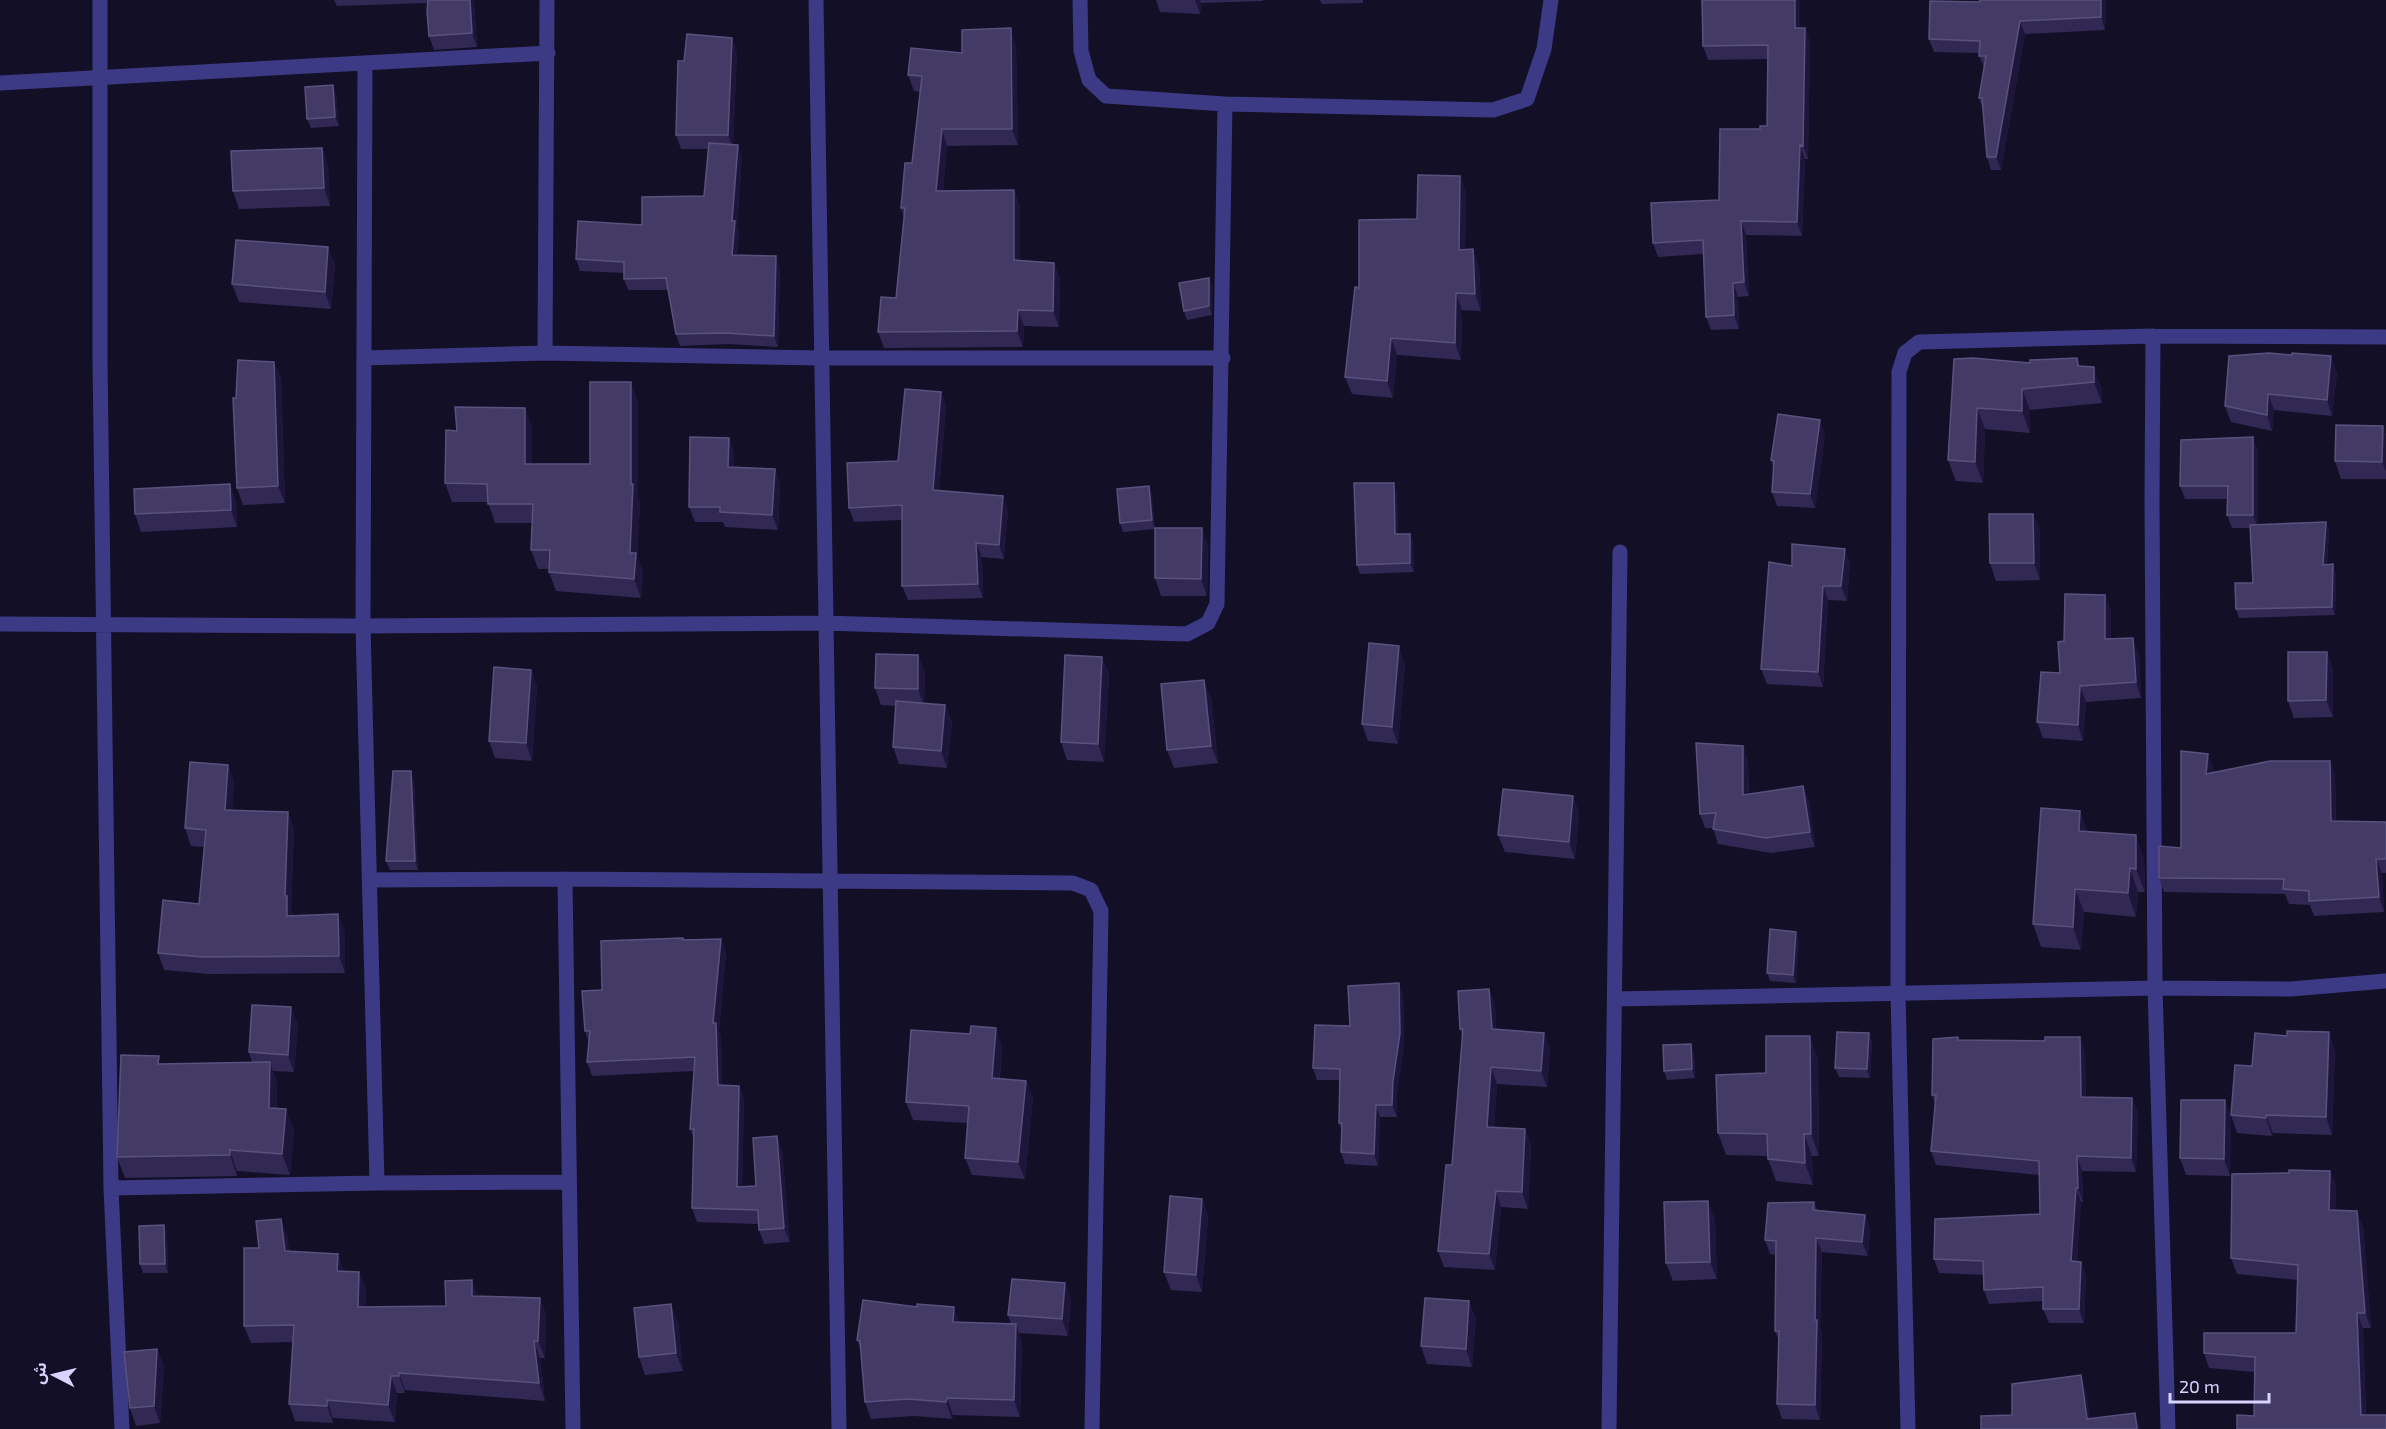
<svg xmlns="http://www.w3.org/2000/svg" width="2386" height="1429" font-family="'Exo 2','Noto Sans Arabic',sans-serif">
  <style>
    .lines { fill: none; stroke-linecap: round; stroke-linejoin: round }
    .minor { stroke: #3d3a85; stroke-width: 15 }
    .wall { fill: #312854 }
    .shaded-wall { fill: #1d163a }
    .building { fill: #433a66; stroke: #5a527e; stroke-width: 1.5 }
  </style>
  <rect width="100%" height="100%" fill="#130f26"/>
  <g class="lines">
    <path class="minor" d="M100 0V360L111 1188 122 1429
      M816 0 839 1429
      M1080 0 1081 51 1089 80 1106 96 1225 104 1493 110 1527 99 1544 49 1551 0
      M365 63 363 626 377 1183
      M0 83 548 53
      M2153 336 2152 501 2155 988 2168 1429
      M545 353 547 0
      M364 358 545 353 821 358H1223
      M0 624 363 626 824 623 1187 634 1208 623 1217 604 1225 104
      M565 879 573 1429
      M370 880 565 879 1073 883 1091 890 1101 911 1092 1429
      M1615 999 2155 988 2291 989 2386 981
      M111 1188 377 1183 569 1182
      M1609 1429 1620 552
      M1908 1429 1898 993 1899 372 1905 353 1919 342 2153 336 2386 337"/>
  </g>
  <path class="wall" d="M334 0H474L477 47 434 50 429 36 427 3 337 6Z
    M1156 0H1263V1L1201 3 1200 14 1160 12Z
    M1320 0H1363V3L1322 4Z
    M1702 0H1800V28H1805L1810 42 1808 159H1805L1802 236 1746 235 1749 296 1738 297 1739 329 1711 330 1706 317 1703 254 1658 257 1653 243 1719 200 1760 129 1767 126 1768 59 1708 60 1703 46Z
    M2106 0 2105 30 2025 34 2001 170H1991L1987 157 1983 110 1979 98 1984 67 1979 56 1980 53 1934 52 1929 39 1979 2Z
    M1016 45 1018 145 947 146 943 191 1014 190 1020 207V260L1054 263 1060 279 1059 327 1024 326 1023 347 884 348 878 332 896 298 904 218 901 208 912 163 920 92 914 91 908 75 962 53Z
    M737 51 733 145H738L742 157 737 227 739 232 737 256 780 267 778 347 729 344 680 346 676 334 668 290H628L624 279V273L580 271 576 259 642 225 704 196 708 149H681L676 135 684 61Z
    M336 94 339 126 311 128 307 119Z
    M322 148 328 165 330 206 239 209 233 191Z
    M1466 192 1465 250 1479 266 1481 311 1462 310 1461 360 1397 355 1393 398 1352 394 1345 377 1359 288 1417 219Z
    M328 247 335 265 331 309 239 302 232 284Z
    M1209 278 1212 287V315L1187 320 1184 311Z
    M2292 355 2337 372 2332 416 2274 410 2272 431 2231 422 2225 406Z
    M2077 358 2080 366 2102 389V403L2030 410V433L1985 429 1983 483 1956 481 1948 460 1954 359 2030 363Z
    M274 362 281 378 285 503 243 505 237 488Z
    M941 392 946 406 939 491 1008 510 1004 559 982 557 983 598 908 600 902 586V520L854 522 849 508 898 461Z
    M638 401V498L640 503 637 557 643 572 641 598 556 591 549 572V569H538L531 550 532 523H495L488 502H452L445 483 457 431 532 427V464H590Z
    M2383 426 2386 435V479H2341L2335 461Z
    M1825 434 1815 508 1777 506 1772 492 1773 467 1771 460Z
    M729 438 734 453V467L775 469 780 484 778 530 725 527 723 522H695L689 507Z
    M2258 450V525L2326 522 2329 531 2327 565 2336 573 2335 615 2239 618 2236 609 2253 583 2250 528H2232L2227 515 2228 499H2185L2180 486Z
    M230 484 236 502 237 527 141 532 135 514Z
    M1149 486 1152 495 1155 529 1208 545 1207 596H1161L1155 578V529L1123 532 1120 523Z
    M1397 492 1398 534H1410L1413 542 1414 572 1360 574 1357 565Z
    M2033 514 2040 531V580L1996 581 1990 563Z
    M1850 563 1847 601 1828 600 1823 687 1767 684 1761 669 1792 566Z
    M2105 595 2111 611V639L2139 654 2141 698 2086 702 2083 741 2043 738 2037 722 2060 673 2064 641Z
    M2327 652 2333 670V717L2294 718 2288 701Z
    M918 655 925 673 924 703 945 705 952 722 947 768 899 764 893 747 896 706 881 705 875 688Z
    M1102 657 1109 674 1104 762 1067 760 1061 742Z
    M1405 664 1398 744 1368 741 1362 724Z
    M531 670 537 687 532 761 495 758 489 741Z
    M1211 697 1218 763 1174 768 1167 750Z
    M1743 746 1748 761 1749 795 1809 801 1815 847 1771 853 1718 844 1713 828H1705L1700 814Z
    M2208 754 2213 768V772L2330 761 2335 776 2336 821 2386 822V873H2382L2384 912 2314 916 2310 905 2289 904 2285 894 2164 892 2159 878 2181 848Z
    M228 765 234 782 232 810 288 812 294 829 291 908 293 915 345 931V973L209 974 164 970 158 953 199 904 204 847 191 846 185 828Z
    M414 780 418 870H390L386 861Z
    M1573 796 1579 813 1575 859 1505 852 1498 835Z
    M2080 811 2087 832 2144 859 2145 892H2138L2136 917 2084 912 2081 950 2041 947 2033 924Z
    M721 939 726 953 719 1031 721 1037 722 1085 739 1086 744 1100 742 1187 756 1186 782 1150 790 1242 764 1244 759 1230V1224L697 1222 692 1208 694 1140 690 1129 694 1071 592 1076 587 1062 589 1042 585 1031 602 990 684 940Z
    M1799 940 1796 983 1770 981 1767 973Z
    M1489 989 1495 1005 1496 1030 1544 1033 1550 1049 1547 1087 1497 1084 1494 1128 1525 1129 1531 1145 1528 1209 1501 1207 1495 1270 1444 1267 1438 1251 1452 1165 1462 1036 1460 1029Z
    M1403 995 1404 1045 1397 1093V1117H1380L1378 1166 1345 1164 1341 1152 1342 1132 1339 1123 1340 1080H1317L1313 1068 1350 1026Z
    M298 1024 294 1072 273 1071 277 1083V1108L294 1130 290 1175 237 1171V1176L125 1178 117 1157 162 1064 252 1062 249 1052Z
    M1869 1033 1872 1042 1870 1078 1839 1077 1835 1068Z
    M1959 1040 2085 1051 2086 1097 2138 1112 2136 1172 2082 1171 2083 1202H2081L2077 1262H2081L2086 1276 2084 1323H2049L2043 1309V1301L1989 1304 1984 1290 1983 1275 1939 1273 1934 1259 2040 1214 2039 1175 1936 1165 1931 1151 1935 1104 1932 1095Z
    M1002 1046 1000 1078 1026 1081 1033 1098 1025 1179 972 1175 965 1158 968 1123 913 1120 906 1102Z
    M2335 1050 2332 1135 2273 1133 2272 1136 2237 1133 2231 1115 2252 1066Z
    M1694 1052 1695 1078 1667 1080 1664 1071Z
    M1818 1058 1819 1156H1812L1813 1185 1776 1181 1768 1159V1156L1726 1155 1718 1133 1766 1073Z
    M2225 1100 2231 1118 2230 1176 2186 1175 2180 1158Z
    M2330 1171 2336 1186 2335 1211 2363 1226 2371 1328H2363L2366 1415 2255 1372 2209 1368 2204 1353 2296 1333 2298 1280 2237 1274 2231 1258Z
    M1202 1199 1208 1217 1202 1292 1171 1290 1164 1272Z
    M1814 1202 1817 1210 1865 1215 1870 1229 1868 1256 1822 1252 1820 1328 1822 1334 1820 1420 1782 1419 1777 1404 1779 1341 1775 1331 1776 1255 1770 1254 1765 1240Z
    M1715 1219 1717 1279 1673 1281 1666 1263Z
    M164 1225 167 1234 168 1273H143L140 1264Z
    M287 1236 289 1251 344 1271 359 1272 366 1289 365 1307 446 1306 478 1297 540 1298 546 1315 545 1358H540L545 1401 405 1390V1393H397L395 1422 333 1418V1423L295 1421 289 1404 293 1342 251 1343 244 1326 259 1248Z
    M1065 1283 1071 1301 1068 1336 1019 1333 1022 1341 1020 1417 953 1415 952 1419 914 1416 871 1419 865 1402 861 1350 857 1340 960 1322 1011 1324 1008 1315Z
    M1476 1318 1472 1367 1427 1364 1421 1346Z
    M678 1322 683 1371 645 1375 639 1357Z
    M157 1349 164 1366 160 1423 136 1426 130 1408Z"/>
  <path class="shaded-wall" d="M470 0H474L477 47 472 33Z
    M1195 0H1200L1201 3 1200 14Z
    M1795 0H1800V42L1795 28Z
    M2101 0H2106L2105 30 2101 17Z
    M2020 21 2025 34 2001 170 1996 157Z
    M1011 28 1016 45 1018 145 1012 129Z
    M1805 28 1810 42 1808 159 1803 146Z
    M732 38 737 51 733 149 728 135Z
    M333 85 336 94 339 126 335 117Z
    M942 129 947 146 942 207 936 191Z
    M738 145 742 157 737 227 739 232 736 267 732 255V221Z
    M1800 145 1805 159 1802 236 1797 222Z
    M322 148 328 165 330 206 324 188Z
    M1460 176 1466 192 1465 267 1459 250Z
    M1014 190 1020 207V276L1014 260Z
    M1741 221 1746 235 1749 296 1744 282Z
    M328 247 335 265 331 309 325 292Z
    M1473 249 1479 266 1481 311 1475 294Z
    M776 256 780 267 778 347 774 336Z
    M1054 263 1060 279 1059 327 1053 311Z
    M1209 278 1212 287V315L1209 306Z
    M1733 283 1738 297 1739 329 1734 315Z
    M1456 293 1462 310 1461 360 1455 343Z
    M1018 310 1024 326 1023 347 1017 331Z
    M1391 338 1397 355 1393 398 1387 381Z
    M2331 356 2337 372 2332 416 2327 400Z
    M274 362 281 378 285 503 278 486Z
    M2094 367 2102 389V403L2094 382Z
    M631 382 638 401V498L640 503 637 557 643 572 641 598 634 579 630 553Z
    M2022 389 2030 410V433L2022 411Z
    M941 392 946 406 938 504 933 490Z
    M2268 394 2274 410 2272 431 2267 415Z
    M525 408 532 427V483L525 464Z
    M1977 408 1985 429 1983 483 1975 462Z
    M1820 420 1825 434 1815 508 1810 494Z
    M2383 426 2386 435V472L2382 462Z
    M2253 437 2258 450V528L2253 515Z
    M729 438 734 453V482L728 467Z
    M775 469 780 484 778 530 772 515Z
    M1394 483 1397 492 1398 543 1395 534Z
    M230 484 236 502 237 527 231 510Z
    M1149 486 1152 495 1155 529 1152 520Z
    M1003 496 1008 510 1004 559 999 545Z
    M2033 514 2040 531V580L2034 563Z
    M2326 522 2329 531 2326 574 2323 565Z
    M1202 528 1208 545 1207 596 1201 579Z
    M1410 534 1413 542 1414 572 1410 563Z
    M976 543 982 557 983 598 978 584Z
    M1845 549 1850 563 1847 601 1841 586Z
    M2333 564 2336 573 2335 615 2332 607Z
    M1823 586 1828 600 1823 687 1818 672Z
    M2105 595 2111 611V655L2105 639Z
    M2133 638 2139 654 2141 698 2136 682Z
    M1399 646 1405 664 1398 744 1392 727Z
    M2327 652 2333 670V717L2326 700Z
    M918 655 925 673 924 706 918 689Z
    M1102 657 1109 674 1104 762 1098 744Z
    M531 670 537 687 532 761 526 743Z
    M1204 680 1211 697 1218 763 1211 746Z
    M2080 686 2086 702 2083 741 2078 725Z
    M945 705 952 722 947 768 941 751Z
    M1743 746 1748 761 1749 810 1743 795Z
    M2208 754 2213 768 2211 788 2206 774Z
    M2330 761 2335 776 2336 835 2331 821Z
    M228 765 234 782 231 827 225 810Z
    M411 771 414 780 418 870 415 861Z
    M1803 786 1809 801 1815 847 1810 832Z
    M1573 796 1579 813 1575 859 1569 842Z
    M2080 811 2089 835 2079 831Z
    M288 812 294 829 291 908 293 914V933L287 916 285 896Z
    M2136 835 2144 859 2145 892 2136 869Z
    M2376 859 2382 873 2384 912 2379 897Z
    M2130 868 2138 892 2136 917 2128 893Z
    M2075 889 2084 912 2081 950 2073 927Z
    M338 914 345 931V973L339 956Z
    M1796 932 1799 940 1796 983 1793 975Z
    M721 939 726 953 719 1031 721 1037 723 1099 718 1085 713 1023Z
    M1399 983 1403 995 1404 1045 1397 1093V1117L1392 1105 1393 1081Z
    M1489 989 1495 1005 1498 1045 1492 1029Z
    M291 1007 298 1024 294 1072 288 1055Z
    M996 1028 1002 1046 998 1095 992 1078Z
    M2329 1032 2335 1050 2332 1135 2326 1117Z
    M1544 1033 1550 1049 1547 1087 1541 1071Z
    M1869 1033 1872 1042 1870 1078 1867 1069Z
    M1810 1036 1818 1058 1819 1156 1811 1134Z
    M2080 1037 2085 1051 2086 1111 2081 1097Z
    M1691 1044 1694 1052 1695 1078 1692 1069Z
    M270 1062 277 1083V1129L269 1108Z
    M1491 1067 1497 1084 1493 1143 1487 1127Z
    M1026 1081 1033 1098 1025 1179 1018 1162Z
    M739 1086 744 1100 742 1201 737 1187Z
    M2132 1098 2138 1112 2136 1172 2131 1158Z
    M2225 1100 2231 1118 2230 1176 2224 1159Z
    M1376 1105 1380 1117 1378 1166 1374 1154Z
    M286 1109 294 1130 290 1175 282 1154Z
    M2266 1115 2273 1133 2272 1136 2266 1118Z
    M1525 1129 1531 1145 1528 1209 1522 1192Z
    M1804 1134 1812 1156 1813 1185 1805 1163Z
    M777 1136 782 1150 790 1242 784 1228Z
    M230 1150 237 1171V1176L230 1155Z
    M2077 1156 2082 1171 2083 1202 2078 1188Z
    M2330 1171 2336 1186 2335 1226 2329 1210Z
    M2076 1188 2081 1202 2076 1276 2071 1261Z
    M1496 1191 1501 1207 1495 1270 1489 1254Z
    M1202 1199 1208 1217 1202 1292 1196 1275Z
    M1708 1201 1715 1219 1717 1279 1710 1262Z
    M2357 1211 2363 1226 2371 1328 2365 1313Z
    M1865 1215 1870 1229 1868 1256 1862 1242Z
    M281 1219 287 1236 291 1268 285 1251Z
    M164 1225 167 1234 168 1273 165 1264Z
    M1816 1238 1822 1252 1820 1328 1822 1334 1820 1420 1815 1405V1320Z
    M338 1254 344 1271 343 1288 337 1271Z
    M2081 1262 2086 1276 2084 1323 2079 1309Z
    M359 1272 366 1289 364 1324 358 1307Z
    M472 1280 478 1297 472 1296Z
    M1065 1283 1071 1301 1068 1336 1062 1319Z
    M540 1298 546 1315 545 1358 538 1341Z
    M1469 1301 1476 1318 1472 1367 1466 1349Z
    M671 1304 678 1322 683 1371 676 1353Z
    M954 1307 960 1324 953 1322Z
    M2357 1313 2363 1328 2366 1429 2361 1415Z
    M1016 1324 1022 1341 1020 1417 1014 1400Z
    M534 1341 540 1358 545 1401 539 1383Z
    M157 1349 164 1366 160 1423 154 1406Z
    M399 1373 405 1390V1393L399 1376Z
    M2081 1375 2086 1390 2092 1429 2087 1419Z
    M391 1376 397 1393 395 1422 388 1405Z
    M947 1398 953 1415 952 1419 946 1402Z
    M327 1400 333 1418V1423L327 1406Z
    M2135 1413 2140 1427V1429H2137Z"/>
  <path class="building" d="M428 0H470L472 33 429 36 427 11Z
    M1702 0H1795V28H1805L1803 146 1800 145 1797 222 1741 221 1744 282 1733 283 1734 315 1706 317 1703 240 1653 243 1651 203 1719 200 1720 129H1760V126H1767L1768 45 1703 46Z
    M1980 0H2101V17L2020 21 1996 157H1987L1982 98H1979L1986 56H1979L1980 41 1929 39 1930 1 1979 2Z
    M1011 28 1012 129H942L936 191 1014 190V260L1054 263 1053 311 1018 310 1017 331 878 332 881 297 896 298 905 208H901L905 163H912L922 76 908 75 911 48 962 53V30Z
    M687 34 732 38 728 135H676L678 61H684Z
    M333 85 335 117 307 119 305 87Z
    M709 143 738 145 732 221H735L732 255 776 256 774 336 725 333 676 334 666 278 624 279V262L576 259 578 221 642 225V197L704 196Z
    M322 148 324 188 233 191 231 151Z
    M1418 175 1460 176 1459 250 1473 249 1475 294 1456 293 1455 343 1391 338 1387 381 1345 377 1355 287 1359 288V220L1417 219Z
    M236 240 328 247 325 292 232 284Z
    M1209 278V306L1184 311 1179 283Z
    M2269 353 2292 355V353L2331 356 2327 400 2268 394 2267 415 2225 406 2229 356Z
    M1973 358 2030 363V360L2077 358 2078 366 2094 367V382L2022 389V411L1977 408 1975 462 1948 460 1954 359Z
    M238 360 274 362 278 486 237 488 233 398H236Z
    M590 382H631V484H633L630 553H636L634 579 549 572 550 550H531L533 504H488L487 484 445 483 446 430 457 431 455 407 525 408V464H590Z
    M905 389 941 392 933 490 1003 496 999 545 976 543 978 584 902 586V505L849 508 847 463 898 461Z
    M1778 414 1820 420 1810 494 1772 492 1774 461 1771 460Z
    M2336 425 2383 426 2382 462 2335 461Z
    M690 437 729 438 728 467 775 469 772 515 720 512V507H689Z
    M2253 437V515H2227L2228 486H2180L2181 440Z
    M1354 483H1394L1395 534H1410V563L1357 565Z
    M230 484 231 510 135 514 134 489Z
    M1149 486 1152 520 1120 523 1117 489Z
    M1989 514H2033L2034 563H1990Z
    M2326 522 2323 565 2333 564 2332 607 2236 609 2235 583H2253L2250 525Z
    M1155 528H1202L1201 579 1155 578Z
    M1792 544 1845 549 1841 586H1823L1818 672 1761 669 1769 562 1792 566Z
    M2065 594 2105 595V639L2133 638 2136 682 2080 686 2078 725 2037 722 2041 672 2060 673 2058 642 2064 641Z
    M1369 643 1399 646 1392 727 1362 724Z
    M2288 652H2327L2326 700 2288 701Z
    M876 654 918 655V689L875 688Z
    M1065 655 1102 657 1098 744 1061 742Z
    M494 667 531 670 526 743 489 741Z
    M1204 680 1211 746 1167 750 1161 684Z
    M896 701 945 705 941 751 893 747Z
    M1696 743 1743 746V795L1803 786 1810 832 1766 838 1713 829 1716 813 1700 814Z
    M2181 751 2208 754 2206 774 2270 761H2330L2331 821 2386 822V859H2376L2379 897 2309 901V891L2283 889 2284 879 2159 878V846L2181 848Z
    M190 762 228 765 225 810 288 812 285 896H287V916L338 914 339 956 203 957 158 953 163 900 199 904 206 830 185 828Z
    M393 771H411L415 861H386Z
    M1503 789 1573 796 1569 842 1498 835Z
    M2041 808 2080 811 2079 831 2136 835V869L2130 868 2128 893 2075 889 2073 927 2033 924Z
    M1770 929 1796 932 1793 975 1767 973Z
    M683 938V940L721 939 713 1023H716L718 1085 739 1086 737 1187 756 1186 753 1138 777 1136 784 1228 759 1230 758 1210 692 1208 694 1129H690L695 1057 587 1062 590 1031H585L582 991 602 990 601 941Z
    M1399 983 1400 1033 1393 1081 1392 1105H1376L1374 1154 1341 1152 1342 1123H1339L1340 1069 1313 1068 1315 1025 1350 1026 1348 986Z
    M1489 989 1492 1029 1544 1033 1541 1071 1491 1067 1487 1127 1525 1129 1522 1192 1496 1191 1489 1254 1438 1251 1446 1165H1452L1463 1029H1460L1458 991Z
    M252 1005 291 1007 288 1055 249 1052Z
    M971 1026 996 1028 992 1078 1026 1081 1018 1162 965 1158 969 1106 906 1102 911 1030 970 1034Z
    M2287 1031 2329 1032 2326 1117 2266 1115V1118L2231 1115 2235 1065 2252 1066 2255 1033 2287 1036Z
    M1837 1032 1869 1033 1867 1069 1835 1068Z
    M1766 1036H1810L1811 1134H1804L1805 1163 1768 1159 1767 1134 1718 1133 1716 1075 1766 1073Z
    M1958 1037V1040L2045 1041V1037H2080L2081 1097 2132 1098 2131 1158 2077 1156 2078 1188H2076L2071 1261 2081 1262 2079 1309H2043V1287L1984 1290 1983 1261 1934 1259 1935 1219 2040 1214 2039 1161 1931 1151 1936 1095H1932L1933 1039Z
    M1691 1044 1692 1069 1664 1071 1663 1045Z
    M121 1055 159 1056 158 1064 270 1062 269 1108 286 1109 282 1154 230 1150V1155L117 1157Z
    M2181 1100H2225L2224 1159 2180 1158Z
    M2289 1170 2330 1171 2329 1210 2357 1211 2365 1313H2357L2361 1415H2386V1429H2237V1415L2254 1416 2255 1357 2204 1353V1333H2296L2298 1265 2231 1258 2232 1174 2289 1173Z
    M1170 1196 1202 1199 1196 1275 1164 1272Z
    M1708 1201 1710 1262 1666 1263 1664 1202Z
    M1814 1202 1813 1210 1865 1215 1862 1242 1816 1238 1815 1320H1817L1815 1405 1777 1404 1779 1331H1775L1776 1241 1765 1240 1768 1203Z
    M281 1219 285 1251 338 1254 337 1271 359 1272 358 1307 446 1306 445 1281 472 1280V1296L540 1298 538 1341H534L539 1383 399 1373V1376H391L388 1405 327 1400V1406L289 1404 294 1325 244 1326V1248H259L256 1221Z
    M164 1225 165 1264H140L139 1226Z
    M1012 1279 1065 1283 1062 1319 1008 1315Z
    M1425 1298 1469 1301 1466 1349 1421 1346Z
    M863 1300 917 1307V1304L954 1307 953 1322 1016 1324 1014 1400 947 1398 946 1402 908 1399 865 1402 860 1341 857 1340Z
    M671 1304 676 1353 639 1357 634 1308Z
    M157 1349 154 1406 130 1408 124 1352Z
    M2081 1375 2087 1419 2135 1413 2137 1429H1981V1416L2012 1415V1384Z"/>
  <g transform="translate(54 1375) rotate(277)" stroke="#130f26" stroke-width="4.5" paint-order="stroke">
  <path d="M0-4.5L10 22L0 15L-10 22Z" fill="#d9d4ff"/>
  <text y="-9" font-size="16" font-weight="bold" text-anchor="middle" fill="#d9d4ff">ش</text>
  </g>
  <path d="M2170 1393v9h99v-9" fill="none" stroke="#d9d4ff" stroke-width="3"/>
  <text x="2179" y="1393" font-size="18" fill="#d9d4ff" stroke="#130f26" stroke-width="4.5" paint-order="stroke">20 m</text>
</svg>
